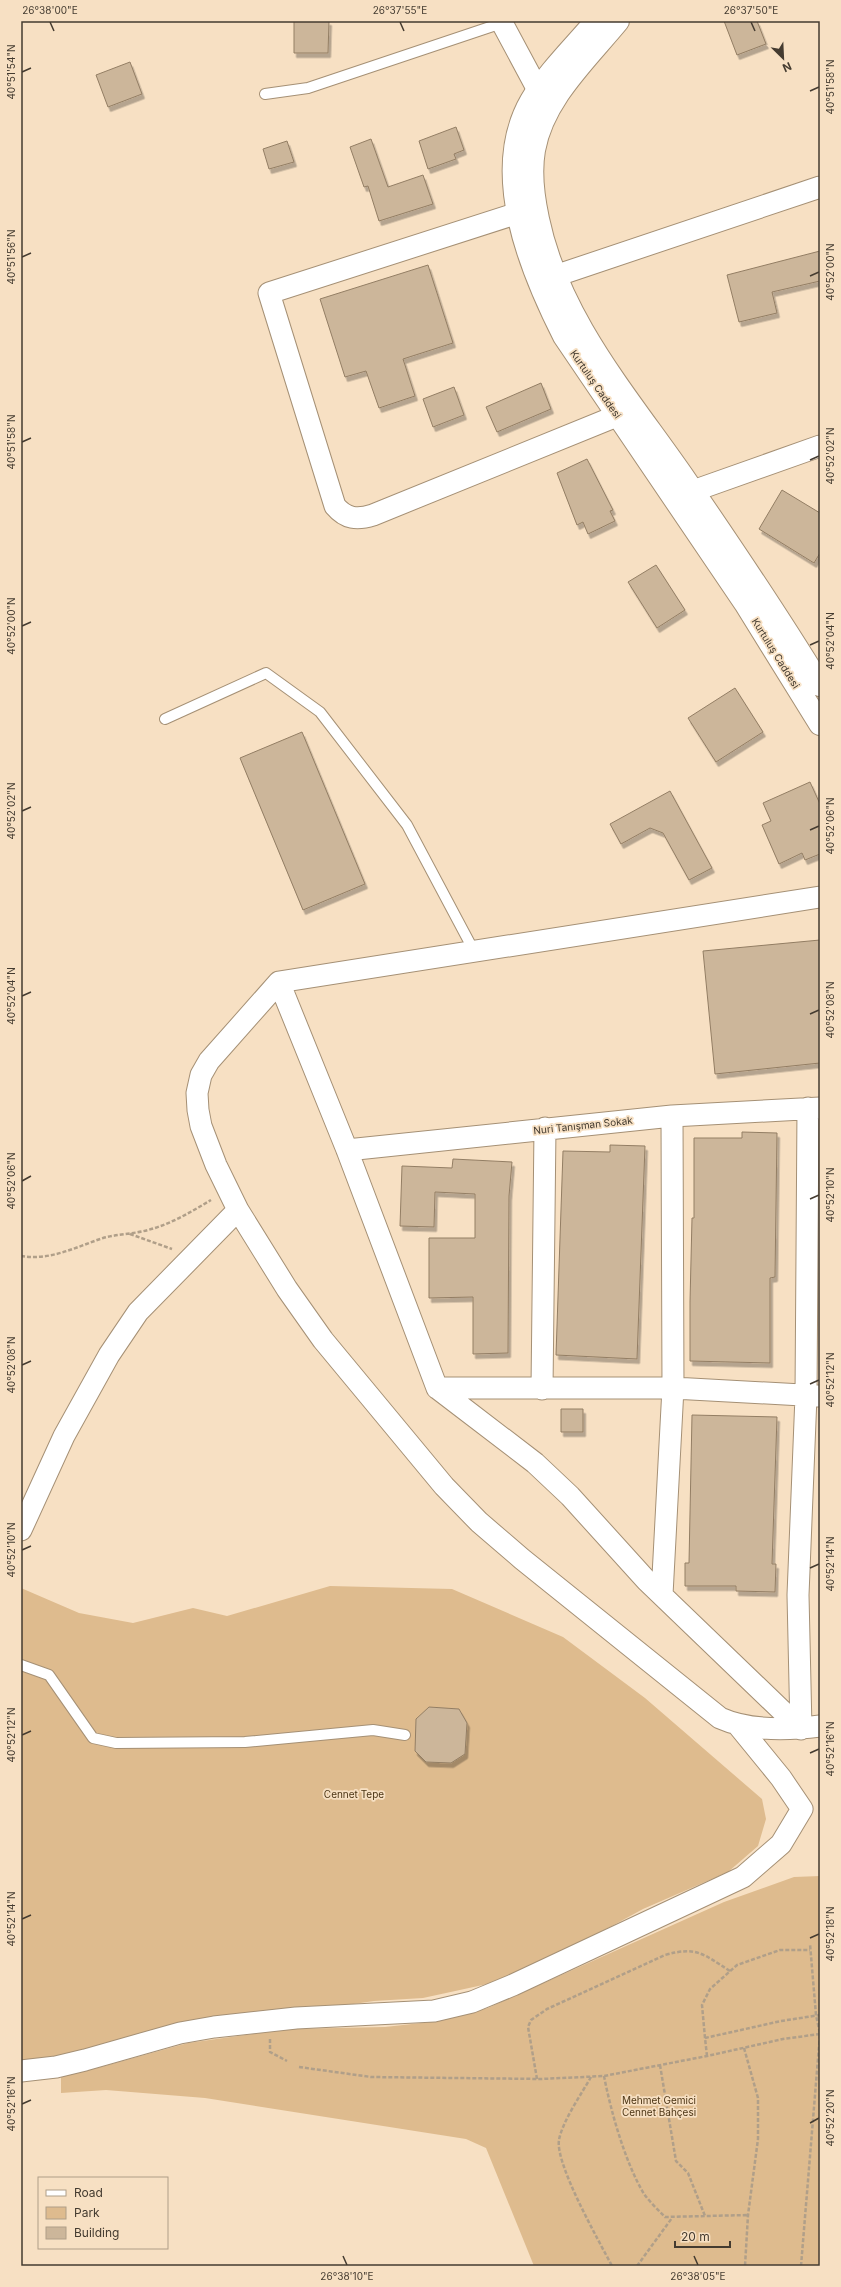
<svg xmlns="http://www.w3.org/2000/svg" width="841" height="2287" font-family="Inter,sans-serif">
  <style>
    .green { fill: #debb8e }
    .building { fill: #ccb69a; stroke: #937e64; filter: url(#shadow) }
    .lines { fill: none; stroke-linecap: round; stroke-linejoin: round }
    .lane-casing { stroke: #a59075; stroke-width: 12 }
    .street-casing { stroke: #a59075; stroke-width: 23 }
    .primary-casing { stroke: #a59075; stroke-width: 24 }
    .path { stroke: #b09f89; stroke-width: 2.5; stroke-dasharray: 4 2; stroke-linecap: butt }
    .lane { stroke: #fff; stroke-width: 10 }
    .street { stroke: #fff; stroke-width: 21 }
    .primary { stroke: #fff; stroke-width: 22 }
    .ticks { fill: none; stroke: #443b30; stroke-width: 1.5 }
    .labels { text-anchor: middle; dominant-baseline: central; stroke-width: 3.5; stroke-linejoin: round; paint-order: stroke }
    .street-label { font-size: 10px; fill: #443b30; stroke: #f7e0c3 }
    .park-label { font-size: 10px; fill: #4b3414; stroke: #f7e0c3 }
    .neatline { fill: none; stroke: #443b30; stroke-width: 1.5 }
    .ticks-label { font-size: 10px; text-anchor: middle; fill: #443b30 }
  </style>
  <defs>
    <filter id="shadow"><feDropShadow dx="2.5" dy="4.5" stdDeviation="0" flood-color="#0004"/></filter>
  </defs>
  <rect width="100%" height="100%" fill="#f7e0c3"/>
  <path class="green" d="M330 1586 452 1589 563 1637 645 1698 762 1799 766 1819 758 1846 728 1872 643 1909 579 1944 492 1983 423 1998 374 2001 299 2012 21 2064V1588L79 1613 133 1623 193 1608 227 1616Z
    M820 1876V2266H534L486 2148 466 2139 205 2098 106 2090 61 2093V2075L97 2068 188 2043 289 2029 385 2027 439 2021 488 2008 724 1902 794 1877Z"/>
  <path class="building" d="M294 21H329L328 53H294Z
    M724 21H757L766 44 737 55Z
    M130 62 142 94 108 107 96 75Z
    M456 127 464 150 454 154 456 159 428 169 419 141Z
    M371 139 388 187 423 175 433 204 379 221 368 186 364 187 350 147Z
    M287 141 294 162 269 169 263 149Z
    M820 251V281L772 292 777 313 739 322 727 275Z
    M428 265 453 343 403 359 415 396 379 408 366 371 345 377 320 299Z
    M541 383 551 409 497 432 486 407Z
    M454 387 464 415 433 427 423 399Z
    M587 459 613 510 610 511 615 521 588 534 583 522 577 525 557 473Z
    M782 490 820 513V553L814 563 759 529Z
    M656 565 685 610 657 628 628 582Z
    M735 688 763 732 716 762 688 718Z
    M302 732 365 884 303 910 240 758Z
    M810 782 820 804V854L805 860 802 853 779 864 762 825 771 821 763 803Z
    M670 791 712 868 689 880 663 833 650 828 621 844 610 824Z
    M820 940V1063L715 1074 703 951Z
    M742 1132 777 1133 775 1277 770 1278V1363L690 1361V1302L692 1218H694V1138H742Z
    M610 1145 645 1146 637 1359 556 1355 563 1151 610 1152Z
    M453 1159 512 1162 509 1196 508 1353 473 1354V1297L429 1298V1238H475V1194L435 1192 434 1227 400 1226 402 1166 452 1168Z
    M561 1409H583V1432H561Z
    M692 1415 777 1417 772 1564H776L775 1592 736 1591V1586H685V1563H689Z
    M429 1707 459 1709 467 1723 465 1754 451 1763 426 1762 415 1751 416 1719Z"/>
  <g class="lines">
    <g class="lane-casing">
      <path id="lane" d="M265 94 308 88 502 23
        M165 719 266 673 320 712 407 825 474 951
        M21 1665 49 1675 93 1738 116 1743 245 1742 373 1730 405 1735"/>
    </g>
    <g class="street-casing">
      <path id="street" d="M501 21 538 90
        M518 213 269 293 335 506C346 519 357 520 373 515L619 415
        M555 276 820 187
        M693 491 820 446
        M820 897 279 982 209 1061 201 1075 197 1093 198 1110 201 1126 216 1165 238 1210 287 1289 323 1340 444 1486 479 1522 522 1559 720 1718C749 1731 788 1730 820 1726
        M279 982 347 1150 437 1388H673L820 1396
        M347 1150 672 1116 820 1108
        M437 1388 535 1463 570 1496 647 1581 801 1729
        M542 1389 545 1128
        M21 1530 64 1436 109 1355 138 1312 238 1210
        M662 1595 673 1388 672 1116
        M801 1729 798 1595 806 1396 808 1108
        M21 2071 56 2067 85 2060 180 2033 214 2027 296 2018 434 2011 472 2002 513 1985 743 1877 781 1844 802 1809 781 1778 737 1724"/>
    </g>
    <g class="primary-casing">
      <path id="primary" d="M596 21C575 46 547 73 531 101 490 172 530 269 564 336L745 603 820 724
        M618 21C586 60 543 99 534 150 530 173 533 196 538 219 559 320 629 398 686 481 732 548 778 616 820 685"/>
    </g>
    <path class="path" d="M130 1234 172 1249
      M21 1256C50 1261 76 1247 103 1238 118 1234 134 1234 148 1230 171 1224 191 1212 211 1200
      M705 2038 702 2005 710 1989 737 1965 780 1950H810
      M270 2039V2052L287 2061
      M744 2048 758 2098V2139L748 2215 745 2266
      M707 2056 705 2038 781 2021 820 2015
      M660 2065 676 2161 688 2173 705 2216
      M299 2067 371 2077 541 2079 604 2076 707 2056 783 2039 820 2034
      M604 2076C611 2112 625 2162 644 2194 650 2202 658 2210 665 2217L748 2215
      M591 2077C582 2093 562 2122 559 2140 555 2164 599 2241 612 2266
      M537 2079 528 2027 531 2020 547 2009 665 1955C697 1946 703 1954 730 1971
      M637 2266 672 2218
      M801 2266 820 2034 816 2015 810 1944"/>
    <use href="#lane" class="lane"/>
    <use href="#street" class="street"/>
    <use href="#primary" class="primary"/>
  </g>
  <path class="ticks" d="M50 22 54 31M400 22 404 31M751 22 755 31M22 72 31 68M810 91 819 87M22 257 31 253M810 276 819 272M22 442 31 438M810 460 819 456M22 626 31 622M810 645 819 641M22 811 31 807M810 830 819 826M22 996 31 992M810 1014 819 1010M22 1181 31 1176M810 1199 819 1195M22 1365 31 1361M810 1384 819 1380M22 1550 31 1546M810 1568 819 1564M22 1735 31 1731M810 1753 819 1749M22 1919 31 1915M810 1938 819 1934M22 2104 31 2100M810 2123 819 2118M343 2256 347 2265M694 2256 698 2265"/>
  <g class="labels">
    <g class="street-label">
      <text transform="translate(596 384) rotate(55)">Kurtuluş Caddesi</text>
      <text transform="translate(776 653) rotate(58)">Kurtuluş Caddesi</text>
      <text transform="translate(583 1125) rotate(-6)">Nuri Tanışman Sokak</text>
    </g>
    <g class="park-label">
      <text x="354" y="1794">Cennet Tepe</text>
      <text x="659" y="2100">Mehmet Gemici<tspan x="659" dy="12">Cennet Bahçesi</tspan></text>
    </g>
  </g>
  <rect width="841" height="2287" fill="none" stroke="#f7e0c3" stroke-width="44"/>
  <rect x="38" y="2177" width="130" height="72" fill="#f7e0c3" stroke="#af9e88"/>
  <rect x="46" y="2190" width="20" height="6" fill="#ffffff" stroke="#af9e88"/>
  <text x="74" y="2197" font-size="12" fill="#443b30">Road</text>
  <rect x="46" y="2207" width="20" height="12" fill="#debb8e" stroke="#af9e88"/>
  <text x="74" y="2217" font-size="12" fill="#443b30">Park</text>
  <rect x="46" y="2227" width="20" height="12" fill="#ccb69a" stroke="#af9e88"/>
  <text x="74" y="2237" font-size="12" fill="#443b30">Building</text>
  <g transform="translate(783 58) rotate(156)" stroke="#f7e0c3" stroke-width="3" paint-order="stroke">
  <path d="M0-3L7 15L0 10L-7 15Z" fill="#443b30"/>
  <text y="-6" font-size="11" font-weight="bold" text-anchor="middle" fill="#443b30">N</text>
  </g>
  <path d="M675 2241v6h55v-6" fill="none" stroke="#443b30" stroke-width="2"/>
  <text x="681" y="2241" font-size="12" fill="#443b30" stroke="#f7e0c3" stroke-width="3" paint-order="stroke">20 m</text>
  <rect x="22" y="22" width="797" height="2243" class="neatline"/>
  <g class="ticks-label">
    <text x="50" y="14">26°38'00"E</text>
    <text x="400" y="14">26°37'55"E</text>
    <text x="751" y="14">26°37'50"E</text>
    <text transform="translate(11 72) rotate(-90)" y="4">40°51'54"N</text>
    <text transform="translate(830 87) rotate(-90)" y="4">40°51'58"N</text>
    <text transform="translate(11 257) rotate(-90)" y="4">40°51'56"N</text>
    <text transform="translate(830 272) rotate(-90)" y="4">40°52'00"N</text>
    <text transform="translate(11 442) rotate(-90)" y="4">40°51'58"N</text>
    <text transform="translate(830 456) rotate(-90)" y="4">40°52'02"N</text>
    <text transform="translate(11 626) rotate(-90)" y="4">40°52'00"N</text>
    <text transform="translate(830 641) rotate(-90)" y="4">40°52'04"N</text>
    <text transform="translate(11 811) rotate(-90)" y="4">40°52'02"N</text>
    <text transform="translate(830 826) rotate(-90)" y="4">40°52'06"N</text>
    <text transform="translate(11 996) rotate(-90)" y="4">40°52'04"N</text>
    <text transform="translate(830 1010) rotate(-90)" y="4">40°52'08"N</text>
    <text transform="translate(11 1181) rotate(-90)" y="4">40°52'06"N</text>
    <text transform="translate(830 1195) rotate(-90)" y="4">40°52'10"N</text>
    <text transform="translate(11 1365) rotate(-90)" y="4">40°52'08"N</text>
    <text transform="translate(830 1380) rotate(-90)" y="4">40°52'12"N</text>
    <text transform="translate(11 1550) rotate(-90)" y="4">40°52'10"N</text>
    <text transform="translate(830 1564) rotate(-90)" y="4">40°52'14"N</text>
    <text transform="translate(11 1735) rotate(-90)" y="4">40°52'12"N</text>
    <text transform="translate(830 1749) rotate(-90)" y="4">40°52'16"N</text>
    <text transform="translate(11 1919) rotate(-90)" y="4">40°52'14"N</text>
    <text transform="translate(830 1934) rotate(-90)" y="4">40°52'18"N</text>
    <text transform="translate(11 2104) rotate(-90)" y="4">40°52'16"N</text>
    <text transform="translate(830 2118) rotate(-90)" y="4">40°52'20"N</text>
    <text x="347" y="2280">26°38'10"E</text>
    <text x="698" y="2280">26°38'05"E</text>
  </g>
</svg>
